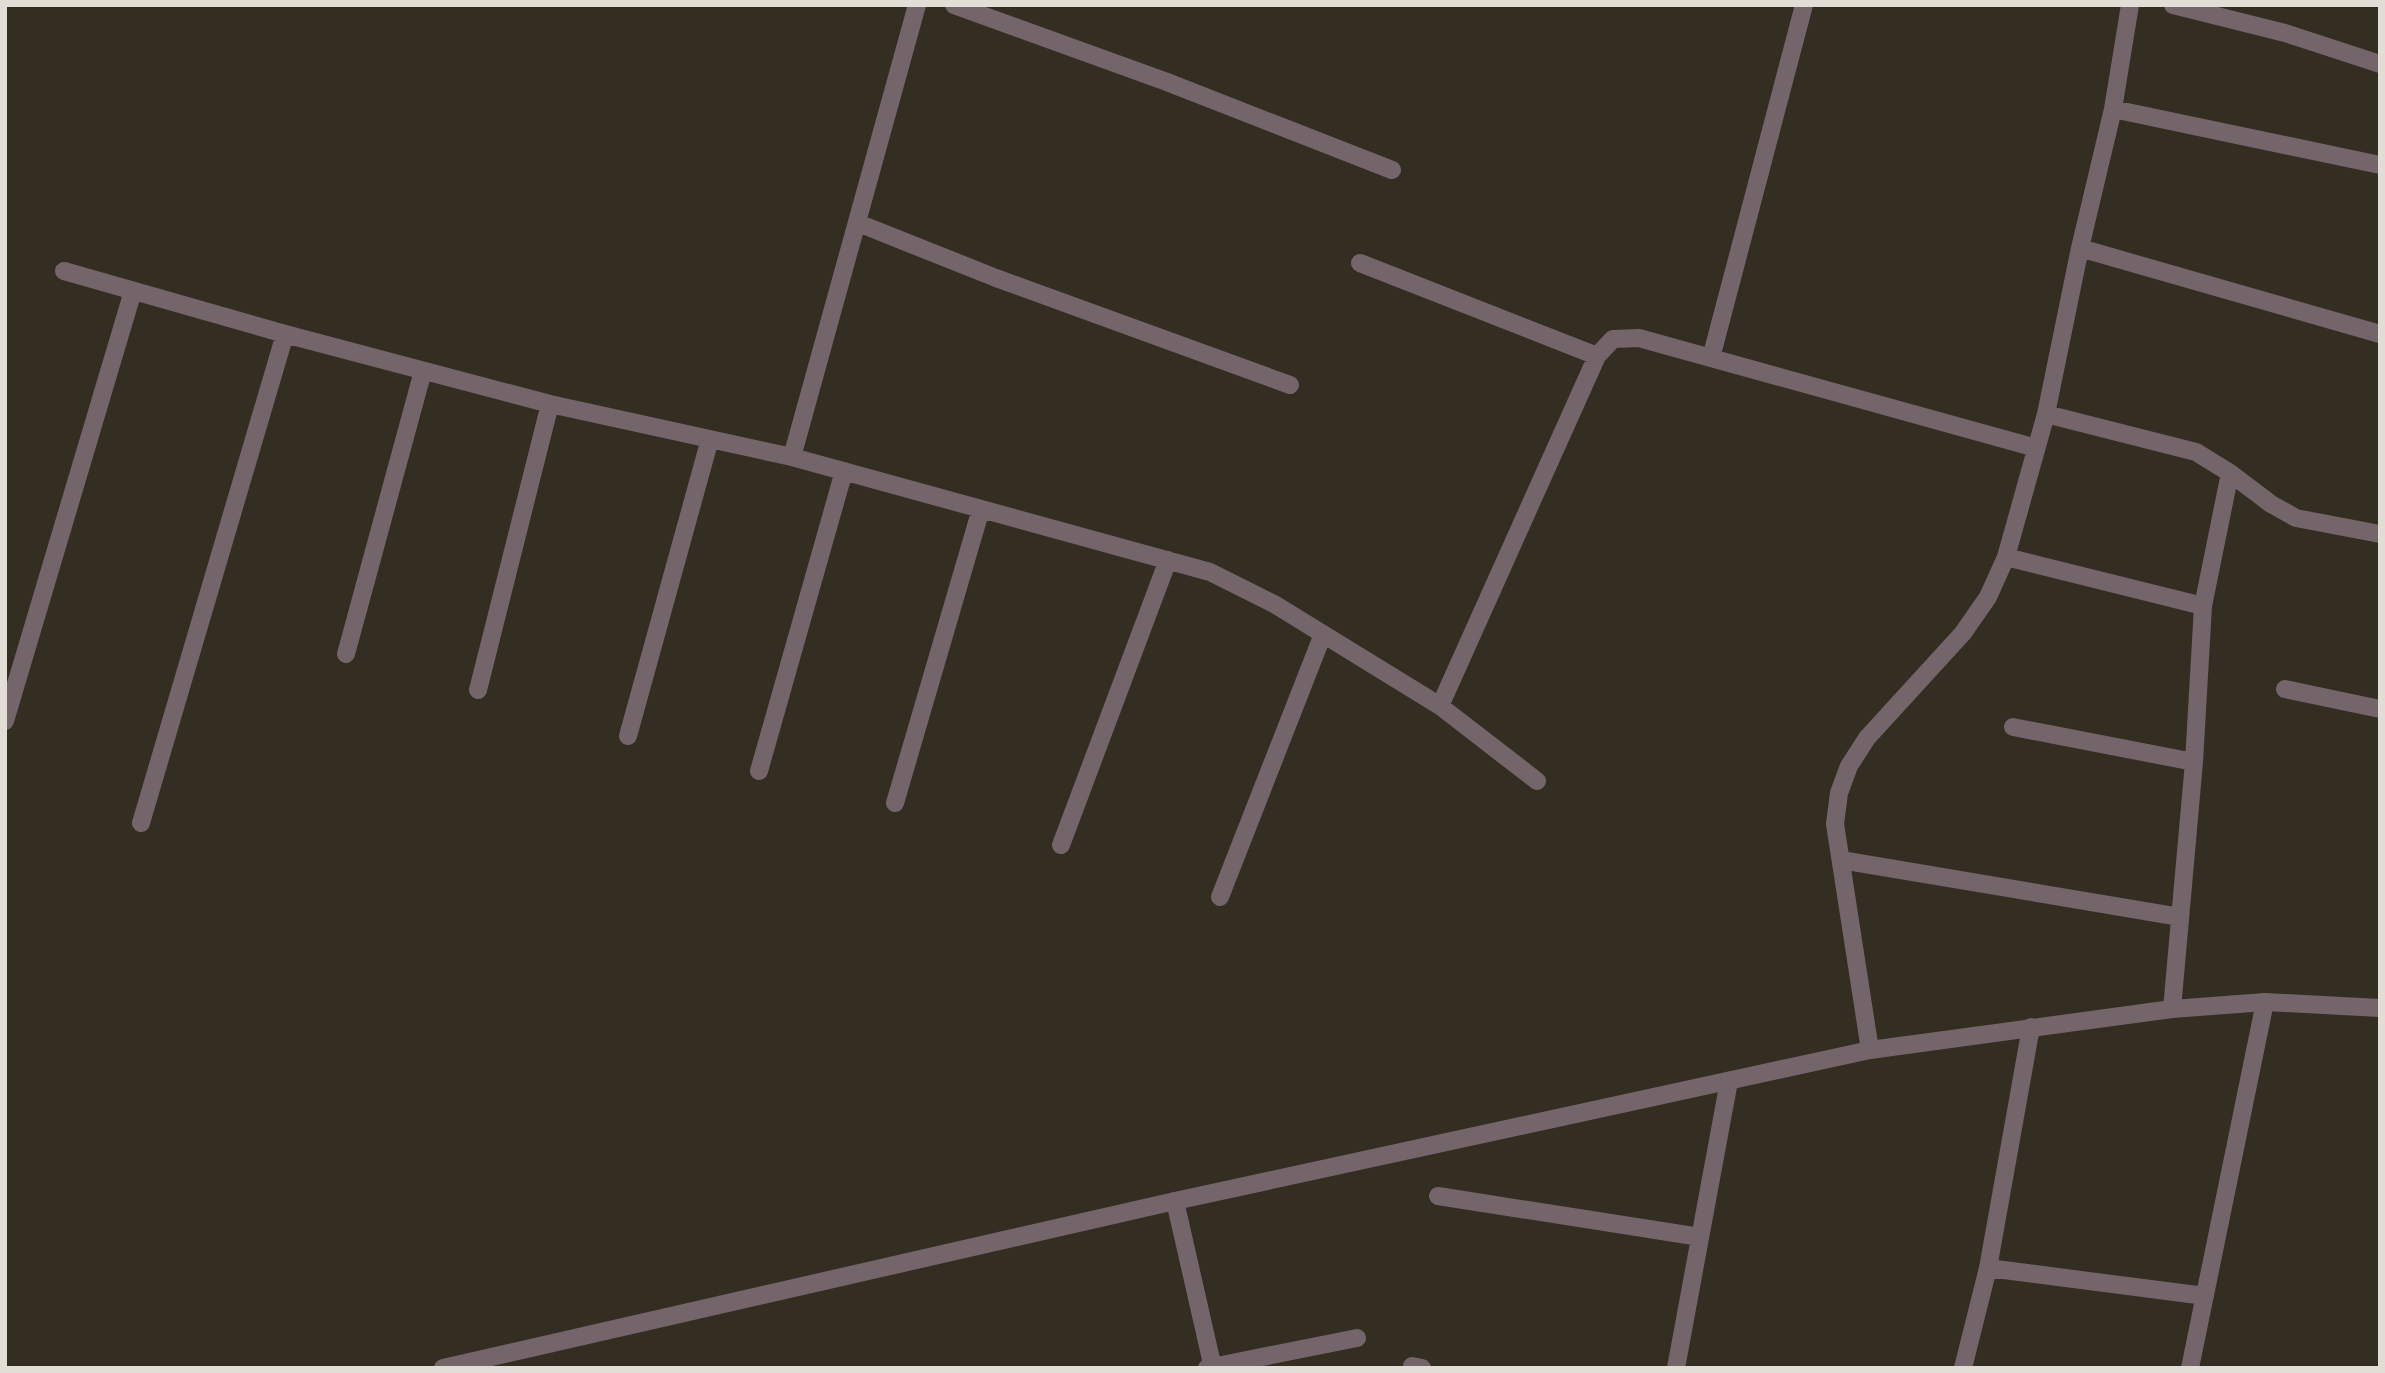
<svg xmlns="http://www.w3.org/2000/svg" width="2385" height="1373" font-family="Literata,serif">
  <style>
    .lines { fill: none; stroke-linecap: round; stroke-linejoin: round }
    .minor { stroke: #73656a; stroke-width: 18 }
    .tertiary { stroke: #73656a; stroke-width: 18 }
  </style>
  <rect width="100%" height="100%" fill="#342d21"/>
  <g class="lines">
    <path class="minor" d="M954 5 1167 82 1392 170
      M2173 5 2285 33 2380 64
      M2113 109 2380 165
      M858 223 996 278 1290 385
      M2080 248 2380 334
      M1360 263 1597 356
      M64 271 285 334 550 404 792 457 1210 572 1274 604 1440 706 1537 781
      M1711 358 1804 5
      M2046 414 2196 452 2230 473 2271 504 2296 518 2380 534
      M792 457 917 5
      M2006 557 2203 606
      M346 654 423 371
      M2285 689 2380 709
      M478 690 550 404
      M1440 706 1597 356 1613 339 1639 338 2036 448
      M5 721 133 291
      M2013 727 2194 762
      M628 736 710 439
      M759 771 844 471
      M895 803 981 509
      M141 823 285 334
      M1061 845 1168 560
      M1841 860 2180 917
      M1220 897 1323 634
      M2172 1009 2194 762 2203 606 2230 473
      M1870 1050 1835 824 1839 793 1849 766 1867 738 1963 633 1988 597 2006 557 2046 414 2080 248 2113 109 2130 5
      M1438 1196 1700 1237
      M1175 1201 1213 1368
      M1988 1268 2205 1296
      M1412 1366 1422 1368
      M1207 1368 1357 1338
      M1676 1368 1729 1081
      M1963 1368 1988 1268 2031 1027
      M2190 1368 2265 1002"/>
    <path class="tertiary" d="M443 1368 1175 1201 1870 1050 2172 1009 2265 1002 2380 1008"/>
  </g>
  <rect width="2385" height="1373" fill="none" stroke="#e2ded6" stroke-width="14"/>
</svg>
